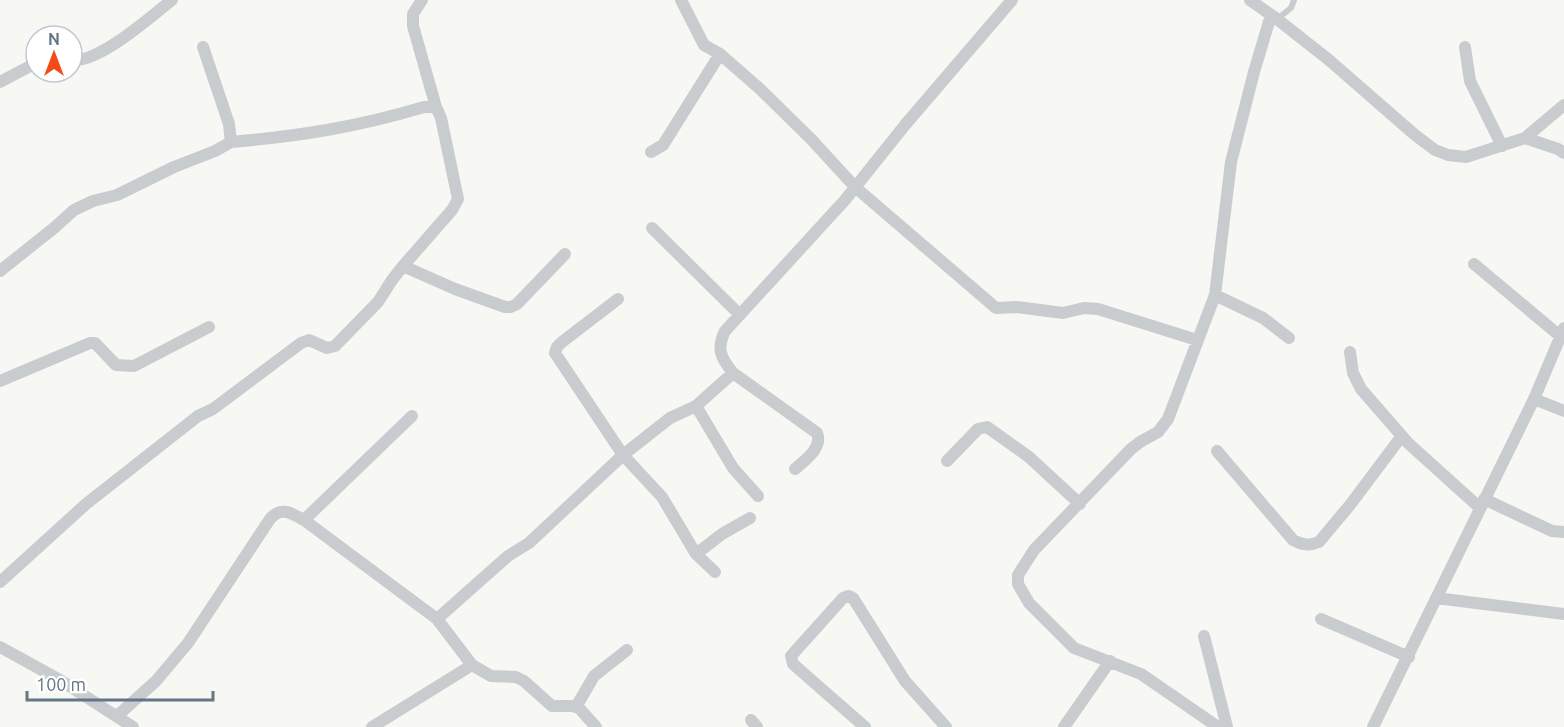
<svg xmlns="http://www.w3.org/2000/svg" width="1564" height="727" font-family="Ubuntu,sans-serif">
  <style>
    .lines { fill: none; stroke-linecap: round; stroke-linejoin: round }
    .service { stroke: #c9cccf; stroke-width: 6 }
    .minor { stroke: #c9cccf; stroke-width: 12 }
  </style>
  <rect width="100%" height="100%" fill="#f7f7f3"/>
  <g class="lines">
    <path class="service" d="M1277 19 1291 8 1294 0"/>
    <path class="minor" d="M422 0 413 14V26L436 107
      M681 0 704 45 720 54 760 89 812 140 855 187 996 308 1017 307 1063 313 1084 308 1098 309 1197 340
      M1250 0 1277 19 1329 60 1415 135 1435 150 1448 155 1466 157 1525 138 1558 149 1564 153
      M1465 47 1470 81 1502 146
      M72 60C99 63 150 17 172 0
      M0 82 36 63
      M1525 138 1564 105
      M231 142C300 136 357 127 424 107H436L441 118 458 199 452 210 403 266 455 289 505 307H511L517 304 565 254
      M651 152 663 145 720 54
      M652 228 740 315
      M1474 264 1560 336
      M0 271 54 228 74 210 93 201 117 195 174 167 215 151 231 142 229 124 203 47
      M1215 295 1263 318 1289 338
      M618 299 562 342 557 347 555 353 623 455 662 497 696 554 715 572
      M1350 352 1353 373 1361 389 1408 443 1480 508
      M733 373 817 433C823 448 805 460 795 469
      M0 381 90 343H95L116 365 134 366 209 327
      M1534 399 1564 411
      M696 406 733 468 758 496
      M1217 451 1293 540C1302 545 1309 546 1319 542L1350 505 1401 437
      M947 461 978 429 987 427 1029 457 1080 504
      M1484 499 1552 531 1564 532
      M304 520 412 416
      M696 554 722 534 750 518
      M0 582 86 504 198 416 213 409 301 343 309 340 327 348 335 346 378 302 392 280 403 266
      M1436 598 1564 614
      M1321 619 1409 657
      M1204 636 1227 727
      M0 647 60 680 133 727
      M472 665 491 676 516 677 524 681 552 706H572L579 708 596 727
      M576 707 594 676 627 650
      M117 716 156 681 188 643 270 519C281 506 291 513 304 520L437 619
      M751 720 757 727
      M372 727 472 665 437 619 508 556 529 543 623 455 670 418 696 406 733 373C721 358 716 349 725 331L845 200 905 125 1012 0
      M865 727 793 664 791 656 843 598 849 596 853 598 905 681 946 727
      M1064 727 1110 661
      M1218 727 1141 674 1074 648 1029 603 1018 584V575L1034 550 1131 449 1140 442 1158 432 1168 419 1215 295 1231 162 1254 72 1271 15
      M1373 727 1534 399 1564 328"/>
  </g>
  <g transform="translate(54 54)"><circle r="28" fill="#ffffff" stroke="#c1c8cf" stroke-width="1.5"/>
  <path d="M0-4.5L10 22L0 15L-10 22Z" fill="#f34a16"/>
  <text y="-9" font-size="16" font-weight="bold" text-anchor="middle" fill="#637687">N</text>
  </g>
  <path d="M27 691v9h186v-9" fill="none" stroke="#637687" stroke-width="3"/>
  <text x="36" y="691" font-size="18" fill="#637687" stroke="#ffffff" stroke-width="4.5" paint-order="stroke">100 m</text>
</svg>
